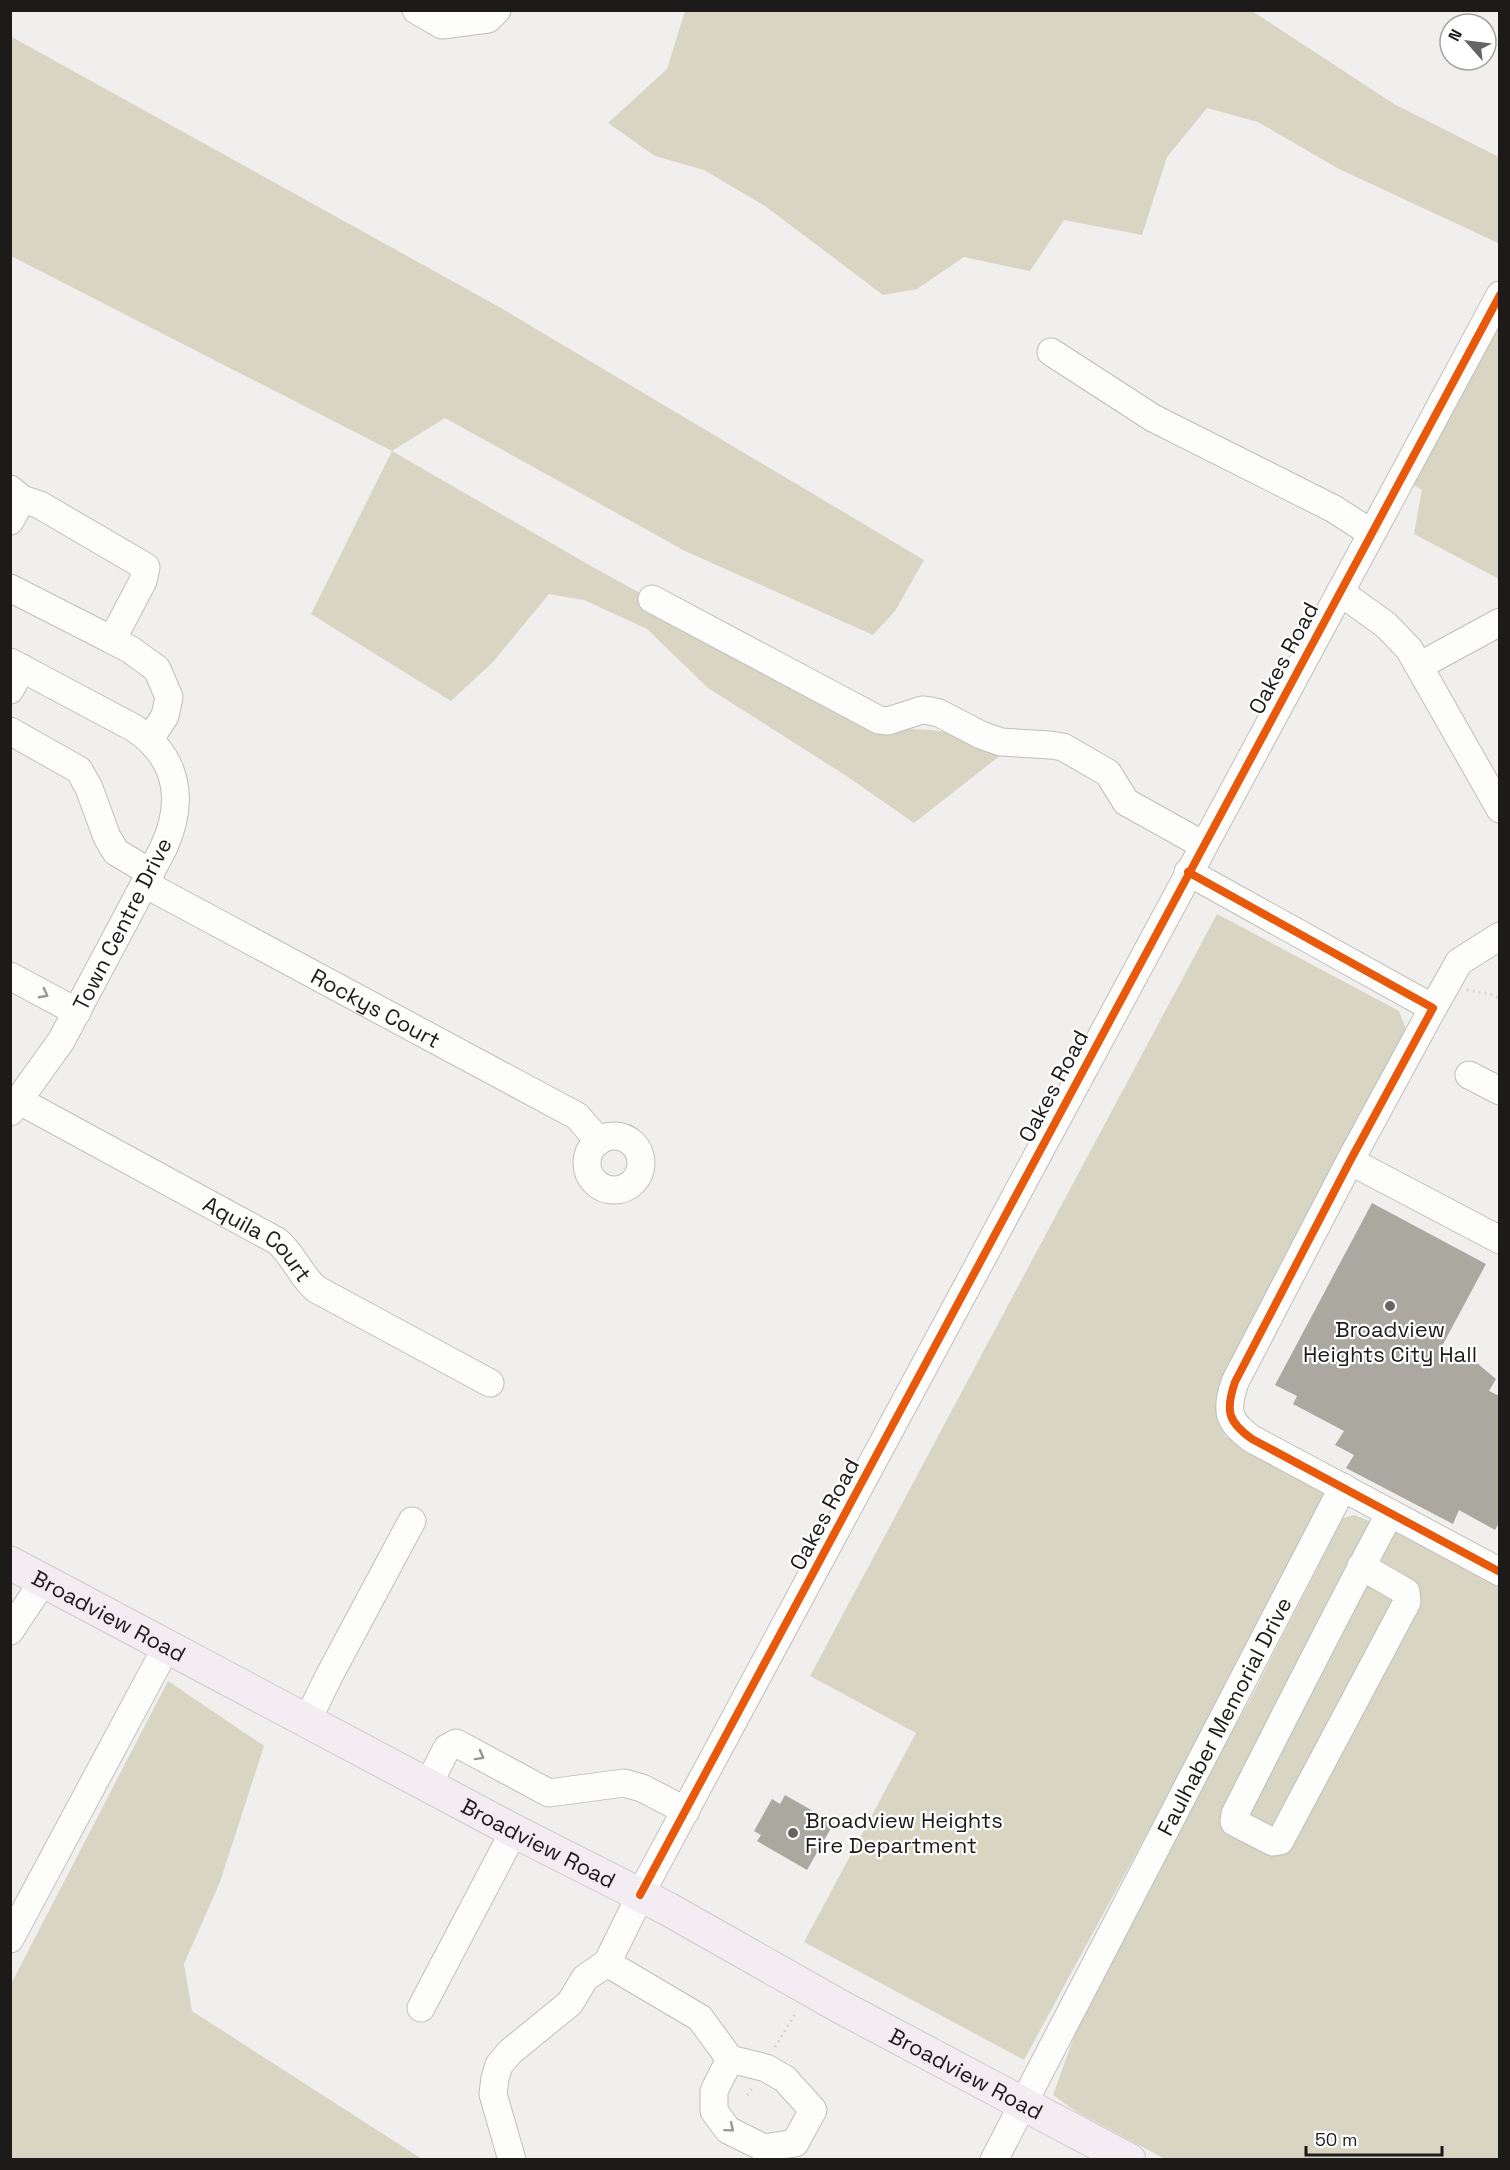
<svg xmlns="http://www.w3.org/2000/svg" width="1510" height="2170" font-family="'Space Grotesk',sans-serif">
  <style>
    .green { fill: #d9d5c3 }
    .building { fill: #aba8a0 }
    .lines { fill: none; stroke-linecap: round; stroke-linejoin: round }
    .minor-casing { stroke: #bebebc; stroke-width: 29 }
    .major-casing { stroke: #cccccb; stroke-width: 35 }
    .path { stroke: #d0d0cf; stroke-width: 3; stroke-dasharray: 1.5 4.5; stroke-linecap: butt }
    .minor { stroke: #fdfdfc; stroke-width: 27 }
    .major { stroke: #f3ecf3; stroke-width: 33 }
    .cycleway-casing { stroke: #fff; stroke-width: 11 }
    .cycleway { stroke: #e8590c; stroke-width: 8 }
    .oneway { stroke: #989796 }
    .poi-dot { fill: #666564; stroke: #fff; stroke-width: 2 }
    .labels { text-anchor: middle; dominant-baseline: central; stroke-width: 4.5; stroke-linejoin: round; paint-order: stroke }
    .street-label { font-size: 22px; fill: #1c1b1a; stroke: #fff }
    .poi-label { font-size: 22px; fill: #1c1b1a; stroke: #fff }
  </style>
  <rect width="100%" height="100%" fill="#f0efee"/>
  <path class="green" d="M685 11H1252L1394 104 1499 157V241L1498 243 1339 169 1258 122 1207 108 1167 157 1142 235 1064 220 1030 271 964 257 917 289 883 295 765 206 704 170 655 156 608 123 667 69Z
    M10 36 501 308 924 560 895 611 873 635 685 551 445 418 392 451 584 562 883 728 932 730 961 734 1001 755 914 823 848 777 708 688 647 629 584 600 549 594 493 662 451 701 311 614 392 451 11 256Z
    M1499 302V579L1414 534 1422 490 1404 479Z
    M1217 914 1399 1011 1407 1032 1217 1420 1226 1437 1251 1447 1325 1493 1319 1516 1024 2060 804 1942 916 1733 810 1676Z
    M1354 1515 1411 1537 1499 1583V2159H1165L1077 2112 1053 2095 1082 2015 1169 1841 1250 1700 1343 1518Z
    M168 1681 264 1746 220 1882 184 1964 192 2011 422 2159H11V1984Z"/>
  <path class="building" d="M1372 1203 1486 1264 1441 1348 1460 1358 1464 1352 1496 1379 1489 1391 1500 1396V1521L1495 1530 1459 1510 1453 1524 1346 1468 1354 1455 1335 1445 1344 1431 1293 1404 1297 1396 1275 1385Z
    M785 1795 834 1823 807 1870 757 1841 761 1835 754 1831 772 1799 780 1804Z"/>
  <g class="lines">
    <g class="minor-casing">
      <g id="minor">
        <path d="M416 10 442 25 488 19 497 10"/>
        <path d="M1051 352 1153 418 1334 509 1371 533"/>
        <path d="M10 489 22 499 40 505 146 567 143 581 112 640 131 650 157 669 169 697 165 716 150 739"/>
        <path d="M10 521 22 499"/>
        <path d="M10 588 112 640"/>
        <path d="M1340 592 1386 625 1409 649 1500 809"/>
        <path d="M652 599 879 720 888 721 922 710 930 711 939 713 981 735 1001 742 1050 745 1063 747 1108 773 1126 802 1203 845"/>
        <path d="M10 662 134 728C179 758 185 802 163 849L61 1041 10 1112"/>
        <path d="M1419 666 1500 622"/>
        <path d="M10 690 22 668"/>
        <path d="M10 731 79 770 89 788 107 837 116 852 151 873"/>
        <path d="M1188 872 1433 1008 1350 1161 1235 1382C1225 1411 1228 1422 1252 1439L1500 1572"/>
        <path id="s1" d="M145 884 577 1116 599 1141"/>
        <path d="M10 976 77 1012"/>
        <path d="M1433 1008 1459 962 1500 936"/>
        <path d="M1469 1075 1500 1091"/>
        <path id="s2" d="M18 1100 277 1241C293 1254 300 1275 316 1289L490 1383"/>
        <circle cx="614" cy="1163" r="27"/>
        <path d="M1350 1161 1500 1240"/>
        <path d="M1361 1566 1406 1592 1407 1602 1280 1841 1273 1842 1234 1822 1235 1814C1286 1713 1337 1612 1390 1513"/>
        <path d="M10 1631 44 1580"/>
        <path d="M307 1721 329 1676 412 1521"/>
        <path d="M428 1785 447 1748 456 1743 549 1793 624 1783 642 1788 686 1811"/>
        <path d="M10 1939 167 1646"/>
        <path d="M421 2008 514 1831"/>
        <path d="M730 2059 714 2091V2111L728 2130 764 2148 795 2143 813 2110 785 2079 766 2068 730 2059 700 2018 607 1963 649 1878 1500 295"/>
        <path d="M512 2160 493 2094 495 2078 499 2065 510 2052 570 2003 585 1978 607 1963"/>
        <path id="s3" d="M994 2160 1343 1487"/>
      </g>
    </g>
    <g class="major-casing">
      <g id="major">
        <path id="s4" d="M10 1563 514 1831 668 1909 841 2007 1129 2160"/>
      </g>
    </g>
    <path class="path" d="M1467 990 1490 994 1500 999
      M775 2047 795 2014
      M747 2095 753 2087"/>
    <use href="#minor" class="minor"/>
    <use href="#major" class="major"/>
    <g class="cycleway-casing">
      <path id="cycleway" d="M1188 872 1433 1008 1350 1161 1235 1382C1225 1411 1228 1422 1252 1439L1500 1572
        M640 1895 1500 295"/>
    </g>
    <use href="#cycleway" class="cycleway"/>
  </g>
  <defs><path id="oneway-chevron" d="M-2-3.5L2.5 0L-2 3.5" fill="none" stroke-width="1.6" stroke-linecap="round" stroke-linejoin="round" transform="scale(1.5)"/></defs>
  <g class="oneway">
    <use href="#oneway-chevron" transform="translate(44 994) rotate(28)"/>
    <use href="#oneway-chevron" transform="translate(480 1756) rotate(29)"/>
    <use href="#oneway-chevron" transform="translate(730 2128) rotate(40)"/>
  </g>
  <g class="poi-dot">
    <circle cx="1390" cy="1306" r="6"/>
    <circle cx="793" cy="1833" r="6"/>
  </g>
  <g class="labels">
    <g class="street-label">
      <text transform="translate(1283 658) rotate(-62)">Oakes Road</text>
      <text transform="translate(122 924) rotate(-63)">Town Centre Drive</text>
      <text stroke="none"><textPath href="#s1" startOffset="262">Rockys Court</textPath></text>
      <text transform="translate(1053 1086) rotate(-62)">Oakes Road</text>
      <text stroke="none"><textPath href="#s2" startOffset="278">Aquila Court</textPath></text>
      <text transform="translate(824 1514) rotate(-62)">Oakes Road</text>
      <text stroke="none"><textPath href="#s4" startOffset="112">Broadview Road</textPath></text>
      <text stroke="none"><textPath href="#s3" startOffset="500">Faulhaber Memorial Drive</textPath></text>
      <text stroke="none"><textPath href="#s4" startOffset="598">Broadview Road</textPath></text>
      <text stroke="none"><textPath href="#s4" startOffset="1084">Broadview Road</textPath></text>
    </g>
    <g class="poi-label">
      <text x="1390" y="1329">Broadview<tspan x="1390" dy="25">Heights City Hall</tspan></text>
      <text x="805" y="1820" text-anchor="start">Broadview Heights<tspan x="805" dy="25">Fire Department</tspan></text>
    </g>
  </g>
  <rect width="1510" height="2170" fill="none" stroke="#1c1b1a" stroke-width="24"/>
  <g transform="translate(1468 42) rotate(298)"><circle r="28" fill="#ffffff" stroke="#a4a4a3" stroke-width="1.5"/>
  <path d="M0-4.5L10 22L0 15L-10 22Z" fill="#666564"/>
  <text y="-9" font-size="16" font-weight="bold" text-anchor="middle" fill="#1c1b1a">N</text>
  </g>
  <path d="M1306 2146v9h136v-9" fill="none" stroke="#1c1b1a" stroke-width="3"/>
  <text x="1315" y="2146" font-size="18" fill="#1c1b1a" stroke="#ffffff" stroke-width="4.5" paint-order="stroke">50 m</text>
</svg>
